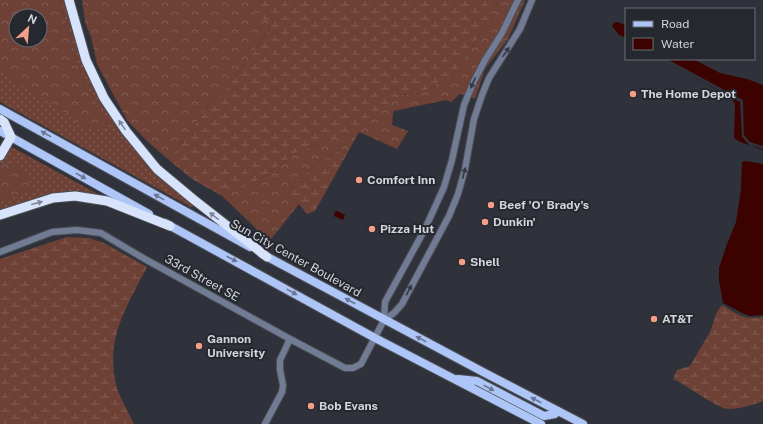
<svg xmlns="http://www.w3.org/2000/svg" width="763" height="424" font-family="'Public Sans',sans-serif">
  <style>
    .grass { fill: url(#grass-dots) }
    .forest { fill: url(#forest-crowns); fill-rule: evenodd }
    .wetland { fill: url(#wetland-marsh) }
    .water { fill: #3b0200 }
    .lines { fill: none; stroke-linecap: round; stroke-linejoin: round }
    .minor-casing { stroke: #4d4f57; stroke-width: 8 }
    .major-casing { stroke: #4d4f57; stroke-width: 10 }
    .highway-casing { stroke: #4d4f57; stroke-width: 11 }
    .minor { stroke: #717c94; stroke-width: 6 }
    .major { stroke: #aec6f7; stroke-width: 8 }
    .highway { stroke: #d7e3fb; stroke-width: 9 }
    .oneway { fill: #343943 }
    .oneway2 { fill: #7e8695 }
    .oneway3 { fill: #6a7793 }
    .poi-dot { fill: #f49e89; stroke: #25282f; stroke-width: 1.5 }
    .labels { text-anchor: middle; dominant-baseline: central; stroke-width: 4; stroke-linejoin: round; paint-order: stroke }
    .poi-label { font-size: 12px; font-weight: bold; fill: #d3d5da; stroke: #25282f; text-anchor: start }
    .street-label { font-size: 12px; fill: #d3d5da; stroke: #25282f }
  </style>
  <defs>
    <pattern id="grass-dots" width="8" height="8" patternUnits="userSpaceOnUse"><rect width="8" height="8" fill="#6d4136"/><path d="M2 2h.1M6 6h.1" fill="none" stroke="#815c52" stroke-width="1.8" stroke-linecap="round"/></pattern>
    <pattern id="forest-crowns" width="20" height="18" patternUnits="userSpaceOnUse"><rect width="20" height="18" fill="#6d4136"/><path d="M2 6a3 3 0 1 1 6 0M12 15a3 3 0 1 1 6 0" fill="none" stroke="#815c52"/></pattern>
    <pattern id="wetland-marsh" width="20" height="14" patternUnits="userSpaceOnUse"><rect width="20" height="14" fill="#6d4136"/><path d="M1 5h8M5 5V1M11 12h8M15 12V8" fill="none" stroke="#815c52"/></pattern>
  </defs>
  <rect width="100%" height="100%" fill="#2f323a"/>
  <path class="grass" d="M60 0H66L101 98 195 206 191 207 0 102V71L91 129 96 103 86 86 78 65Z
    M10 146 98 194 97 195 86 194 0 212V201L31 191 2 164 0 165V162Z"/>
  <path class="forest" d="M0 0H60L78 65 86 86 108 122V128L106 130 91 129 78 122 0 71ZM16 16H40V40H16Z
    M82 0H265L256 5 271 23 269 30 229 86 209 105 169 160 148 142 127 120 97 64 91 37 85 22Z
    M493 0H515C510 11 505 23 499 33 486 54 474 73 465 95L460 94 451 102 446 100 394 111 393 113 392 125 408 131 397 149 359 132 349 150C346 150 342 150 339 151 332 153 328 157 323 162 313 170 287 180 290 197L299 204 271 239 260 232 222 196 249 185 266 175 302 149 323 143 401 95 421 93 453 74 473 46 490 19 497 3Z
    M521 0H525L508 39 485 69 475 99 470 97C484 63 508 35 521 0Z
    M9 163C23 169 30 176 31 192L0 201V165Z"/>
  <path class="wetland" d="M265 0H493L497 3 490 19 473 46 453 74 421 93 401 95 369 121 323 143 302 149 266 175 249 185 222 196 192 179 169 160 209 105 229 86 269 30 271 23 255 14 256 5Z
    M349 150 315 211 307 214 299 204 290 197C287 180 313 170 323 162 328 157 332 153 339 151 342 150 346 150 349 150Z
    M67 237 89 238 104 243 147 267C126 308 104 340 117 388 121 400 129 413 134 424H0V259Z
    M722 305C739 315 743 320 763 317V401L761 402C751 405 740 409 730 409 718 410 686 384 673 379L677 370 690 366 710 332 717 312Z"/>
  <path class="water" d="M617 22 626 25V38L619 35 612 26 614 23Z
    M667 59H693L720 73 747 79 763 85V146L750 142 744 135 743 100Z
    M672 65 740 102 742 137 749 145 763 149V150L740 142 734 138 735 104 730 97Z
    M746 161 763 164V315L750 316 742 313 723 303 719 281V268L727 244 736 222 741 189 742 162Z
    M335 211H337L345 215 343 220 334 216Z"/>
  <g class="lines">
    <g class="minor-casing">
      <path id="minor" d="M0 252 52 232 77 230 101 233 143 258 290 339 345 368H353L361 364 384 320 385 302 425 229 444 187 452 160 464 105 474 81 485 60 502 33 518 0
        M384 320 394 313 402 304 449 216 458 194 465 169 474 119 482 95 489 78 520 29 532 0
        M265 424 282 392 283 385 280 370V360L290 339"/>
    </g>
    <g class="major-casing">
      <path id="major" d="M0 109 250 247
        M0 131 149 214
        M165 223 375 338 541 424
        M262 254 483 372 583 424
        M458 379 477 381 544 416 555 414 558 411"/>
    </g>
    <g class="highway-casing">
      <path id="highway" d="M69 0 86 60 104 98 126 131 157 169 193 199 267 257
        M0 119 4 122 11 137 0 156
        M0 215 53 198 75 196 107 201 170 226"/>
    </g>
    <use href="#minor" class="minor"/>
    <use href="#major" class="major"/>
    <use href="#highway" class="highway"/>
  </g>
  <defs><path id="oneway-solid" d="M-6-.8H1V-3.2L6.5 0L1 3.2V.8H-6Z"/></defs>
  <g class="oneway">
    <use href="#oneway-solid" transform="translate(506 52) rotate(-55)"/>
    <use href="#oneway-solid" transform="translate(473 83) rotate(114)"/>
    <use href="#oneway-solid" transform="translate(464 173) rotate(-75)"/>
    <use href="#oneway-solid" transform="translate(409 290) rotate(-62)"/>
  </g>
  <g class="oneway2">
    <use href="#oneway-solid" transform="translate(122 125) rotate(-124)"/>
    <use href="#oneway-solid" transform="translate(37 203) rotate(-15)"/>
    <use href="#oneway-solid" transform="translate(214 216) rotate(-142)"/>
  </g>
  <g class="oneway3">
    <use href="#oneway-solid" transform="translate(46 134) rotate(-151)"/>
    <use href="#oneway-solid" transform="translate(81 176) rotate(29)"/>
    <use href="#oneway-solid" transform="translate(159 197) rotate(-151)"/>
    <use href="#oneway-solid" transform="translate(232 259) rotate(28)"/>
    <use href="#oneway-solid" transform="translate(292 292) rotate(29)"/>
    <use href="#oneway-solid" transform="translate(350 301) rotate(-152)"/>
    <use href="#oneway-solid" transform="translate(421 339) rotate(-152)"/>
    <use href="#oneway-solid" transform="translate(489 388) rotate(28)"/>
    <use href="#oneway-solid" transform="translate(536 400) rotate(-153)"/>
  </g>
  <g class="poi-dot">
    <circle cx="633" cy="94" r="4"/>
    <circle cx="359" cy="180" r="4"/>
    <circle cx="491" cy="205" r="4"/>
    <circle cx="485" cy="222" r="4"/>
    <circle cx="372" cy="229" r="4"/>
    <circle cx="462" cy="262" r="4"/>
    <circle cx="654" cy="319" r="4"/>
    <circle cx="199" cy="346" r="4"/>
    <circle cx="311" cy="406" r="4"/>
  </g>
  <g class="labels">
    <g class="poi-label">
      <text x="641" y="94">The Home Depot</text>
      <text x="367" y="180">Comfort Inn</text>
      <text x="499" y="205">Beef 'O' Brady's</text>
      <text x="493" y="222">Dunkin'</text>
      <text x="380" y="229">Pizza Hut</text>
      <text x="470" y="262">Shell</text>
      <text x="662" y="319">AT&amp;T</text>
      <text x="207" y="339">Gannon<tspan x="207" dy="14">University</tspan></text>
      <text x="319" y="406">Bob Evans</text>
    </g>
    <g class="street-label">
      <text transform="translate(296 258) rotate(29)">Sun City Center Boulevard</text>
      <text transform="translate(202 278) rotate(29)">33rd Street SE</text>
    </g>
  </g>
  <rect x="625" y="8" width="130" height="52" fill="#25282f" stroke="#6b6d73"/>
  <rect x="633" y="21" width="20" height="6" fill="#aec6f7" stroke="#6b6d73"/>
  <text x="661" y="28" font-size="12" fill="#d3d5da">Road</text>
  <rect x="633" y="38" width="20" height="12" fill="#3b0200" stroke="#6b6d73"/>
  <text x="661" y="48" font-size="12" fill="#d3d5da">Water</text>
  <g transform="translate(28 28) rotate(26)"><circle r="19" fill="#25282f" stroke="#6b6d73"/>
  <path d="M0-3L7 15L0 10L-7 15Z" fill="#f49e89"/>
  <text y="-6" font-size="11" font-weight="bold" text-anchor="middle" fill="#d3d5da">N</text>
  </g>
</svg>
